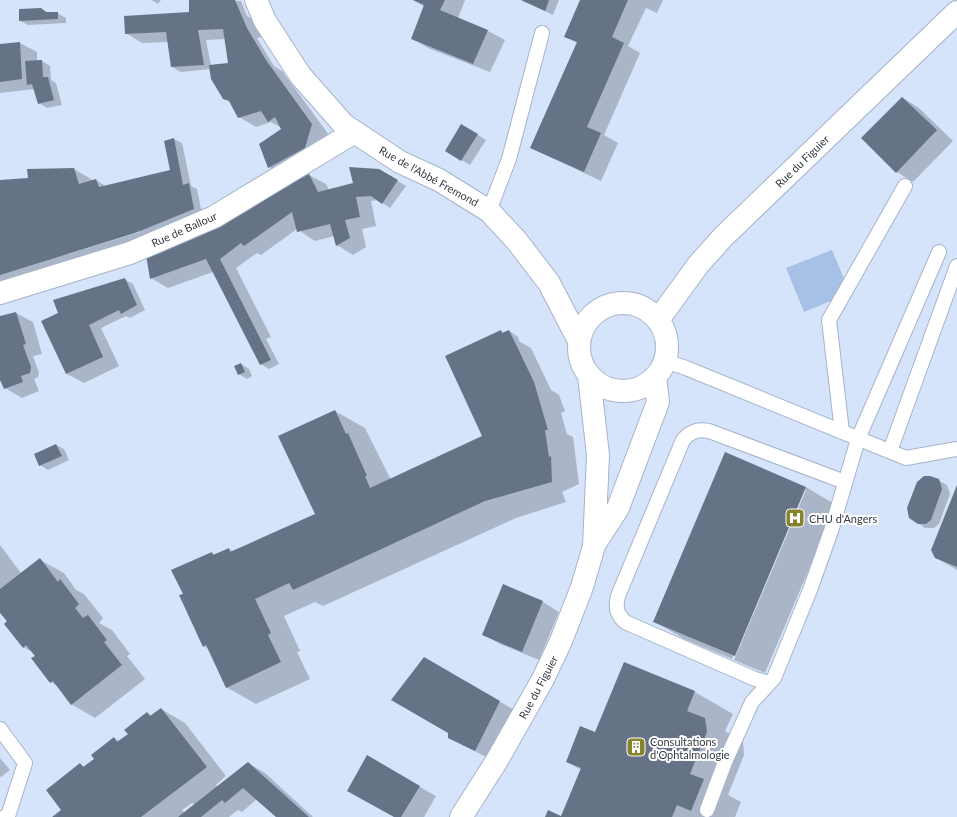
<svg xmlns="http://www.w3.org/2000/svg" width="957" height="817" font-family="Lato,sans-serif">
  <style>
    .green { fill: #a7c0e6 }
    .shadow { fill: #0003; fill-rule: evenodd }
    .building { fill: #667387 }
    .lines { fill: none; stroke-linecap: round; stroke-linejoin: round }
    .service-casing { stroke: #a6b4c9; stroke-width: 16 }
    .minor-casing { stroke: #a6b4c9; stroke-width: 24 }
    .service { stroke: #fff; stroke-width: 14 }
    .minor { stroke: #fff; stroke-width: 22 }
    .labels { text-anchor: middle; dominant-baseline: central; stroke-width: 4; stroke-linejoin: round; paint-order: stroke }
    .street-label { font-size: 11px; fill: #343a42; stroke: #fff }
    .poi-label { font-size: 11px; fill: #343a42; stroke: #fff; text-anchor: start }
  </style>
  <rect width="100%" height="100%" fill="#d5e4fa"/>
  <path class="green" d="M832 250 850 293 804 312 786 268Z"/>
  <path class="shadow" d="M151 0H161L158 4Z
    M198 0 241 1 247 16 256 21 263 37 257 38 274 66 282 71 329 135 322 157 286 177 269 167 283 129 271 122 256 127 239 117 231 102 224 98 211 69 181 72 172 67 169 42 142 43 126 33 193 13ZM225 39 231 64 211 66 206 40Z
    M413 0H465L458 18 488 31 505 40 490 72 428 48 412 38 425 7Z
    M521 0H559L553 15Z
    M581 0H663L657 13 646 8 628 46 640 53 604 135 618 143 601 181 531 148 578 43 565 36Z
    M41 9 49 13H57L66 18V23L28 25 20 21Z
    M20 43 37 52V62L42 61 50 66 51 80 56 83 62 105 47 108 39 103 35 89 0 93V45Z
    M903 98 919 108 953 141 913 182 897 172Z
    M470 130 486 140 470 165 446 151Z
    M174 139 182 143 191 186 197 189 202 214 73 266 64 262 49 267 11 286 0 280V181L29 179 74 169 91 179 92 181 96 180 104 185 105 187 171 172ZM139 230 140 232 68 254V252Z
    M379 170 406 186 390 208 378 200 371 201 376 226 362 229 366 247 353 255 337 245 334 236 315 241 297 229 261 255 257 253 236 268 271 337 266 339 279 364 269 369 261 364 213 272 168 288 151 278 309 175 326 184 329 190 354 184Z
    M124 279 133 284 145 310 130 318 126 316 101 328 119 366 84 383 67 374 43 322Z
    M16 313 33 322 42 354 33 356 39 373 38 377 34 379 39 391 22 398 5 388 0 377V317Z
    M501 331 504 333 509 331 517 336 520 342 531 348 551 390 559 395 565 411 561 413 567 434 573 437 579 484 562 492 566 502 516 518 323 606 315 602 284 616 300 651 297 652 310 679 256 704 226 687 209 649 204 646 184 594 212 553 216 555 229 549 234 552 316 514 335 411 365 428 391 480 483 437Z
    M241 364 249 369 252 376 247 379 239 374Z
    M56 445 64 449 69 460 48 470 40 465Z
    M938 480 947 485 950 494 939 524 934 528H925L910 517 908 506 918 482Z
    M806 487 836 505 765 673 734 660 806 490H804L732 659 684 639 654 621Z
    M957 488V570L938 559Z
    M0 545 21 573 40 560 64 573 76 590 84 594 103 618 99 623 112 630 130 654 127 656 145 679 95 718 71 704 58 687 51 682 34 653 23 647 0 611Z
    M503 586 543 602 559 612 539 660 500 644 483 634Z
    M425 659 516 711 492 760 449 738V733Z
    M624 663 695 692 733 714 725 731 743 741 744 755 728 795 741 802 735 817H562L581 770 567 762 596 734Z
    M161 709 185 723 226 776 216 785 218 787 248 763 265 773 313 817H278L257 799 242 812 238 810 229 817H53L63 810 80 764 85 767 95 759 114 738 119 741 129 734 147 713 152 716ZM192 803 196 805 185 813 182 810Z
    M368 757 436 796 424 817H396Z
    M0 758 10 770 1 777 0 776Z"/>
  <path class="building" d="M189 0H235L247 28 266 60 312 124 305 148 268 168 259 144 281 129 275 117 268 122 261 111 238 118 229 101 223 99 211 79 209 65 228 63 223 29 198 30 204 65 171 67 166 32 125 34 124 16 189 12Z
    M413 0H445L440 10 488 30 473 64 411 39 424 5Z
    M521 0H549L545 11Z
    M580 0H628L612 37 624 43 587 127 601 133 584 172 530 148 577 42 564 37Z
    M41 8 46 12H58V19L19 21V9Z
    M20 42 22 79 0 82V44Z
    M42 60 43 77H48L54 100 38 104 32 84 27 85 25 61Z
    M902 97 937 130 896 173 861 138Z
    M461 124 478 134 461 161 445 151Z
    M174 138 183 185 189 183 194 209 135 233 0 275V180L28 178 27 169 74 168 79 184 96 179 99 187 170 170 164 141Z
    M349 167 379 169 398 180 382 204 371 196 356 197 360 217 345 220 350 238 336 246 330 224 297 232 292 212 244 246 241 243 220 259 271 360 260 365 206 259 150 279 146 255 309 174 318 192 353 183Z
    M125 278 137 305 121 314 119 310 89 325 103 357 66 374 41 321 58 313 53 300Z
    M16 312 26 344 23 345 31 367 30 373 21 376 23 382 4 389 0 380V316Z
    M501 330 502 333 509 330 534 382 548 430H545L549 457 551 456 552 482 485 501 293 590 289 583 255 599 271 633 268 635 281 662 226 688 206 645 203 647 179 595 183 594 171 570 212 552 213 555 229 548 230 552 315 514 278 436 335 410 346 434 348 433 367 476H365L370 488 482 436 445 356Z
    M241 363 245 372 238 375 234 366Z
    M56 444 62 456 39 466 34 454Z
    M725 452 806 487 735 656 653 622Z
    M924 476H930L939 479 942 489 931 520 926 524H918L909 518 907 508 917 482Z
    M957 485V567L935 558 931 550Z
    M40 558 58 582 60 579 79 604 75 608 83 618 88 615 107 640 104 642 122 665 71 705 53 681 50 683 31 658 35 656 26 645 23 648 4 624 7 621 0 613V589Z
    M503 584 543 601 522 652 482 635Z
    M424 657 500 701 475 751 448 738V733L391 700Z
    M624 662 695 691 687 711 705 718 707 732 690 774 704 779 691 811 677 805 672 817H545L548 810 561 816 581 768 566 762 580 726 595 732Z
    M161 708 207 767 141 817H52L61 810 46 790 80 763 83 767 94 759 91 755 114 737 117 742 128 734 124 730 147 712 150 716Z
    M367 755 420 786 401 817H394L347 791Z
    M248 762 309 817H276L243 788 225 803 222 800 201 817H178Z"/>
  <g class="lines">
    <g class="service-casing">
      <path id="service" d="M489 211 509 159 542 33
        M665 361 686 368 906 458 957 449
        M842 432 829 320 905 186
        M890 451 957 266
        M769 683 755 679 625 622C617 614 615 608 618 596L683 440C691 431 698 429 709 431L845 482
        M0 729 25 763 9 813 5 817
        M707 810 725 762 752 702 774 678 810 590 831 531 858 439 939 252"/>
    </g>
    <g class="minor-casing">
      <path id="minor" d="M256 0 265 21 300 75 344 125 400 162 439 180 489 211 516 240 549 283 579 341
        M0 293 130 253 214 217 353 133
        M579 347a44 44 0 1 1 88 0a44 44 0 1 1-88 0Z
        M658 320 698 265 723 237 957 12
        M594 545 618 508 658 402 655 377
        M461 817 496 762 543 679 561 641 582 587 594 546 598 455 589 376"/>
    </g>
    <use href="#service" class="service"/>
    <use href="#minor" class="minor"/>
  </g>
  <defs>
    <g id="hospital-square" transform="scale(1)"><rect x="-9" y="-9" width="18" height="18" rx="4" fill="#85842d" stroke="#fff"/><path d="M-5-5h3v3.5h4V-5h3V5h-3V1.5h-4V5h-3Z" fill="#fff"/></g>
    <g id="building-square" transform="scale(1)"><rect x="-9" y="-9" width="18" height="18" rx="4" fill="#85842d" stroke="#fff"/><path d="M-4-6H4V6H1V3H-1V6H-4ZM-2.5-4.3h1.7v1.8h-1.7ZM.8-4.3h1.7v1.8H.8ZM-2.5-1h1.7V.8h-1.7ZM.8-1h1.7V.8H.8Z" fill="#fff"/></g>
  </defs>
  <g fill-rule="evenodd">
    <use href="#hospital-square" x="795" y="518"/>
    <use href="#building-square" x="636" y="747"/>
  </g>
  <g class="labels">
    <g class="street-label">
      <text transform="translate(802 161) rotate(-44)">Rue du Figuier</text>
      <text transform="translate(429 176) rotate(29)">Rue de l'Abbé Fremond</text>
      <text transform="translate(184 229) rotate(-24)">Rue de Ballour</text>
      <text transform="translate(538 687) rotate(-62)">Rue du Figuier</text>
    </g>
    <g class="poi-label">
      <text x="809" y="518">CHU d'Angers</text>
      <text x="650" y="741">Consultations<tspan x="650" dy="13">d'Ophtalmologie</tspan></text>
    </g>
  </g>
</svg>
